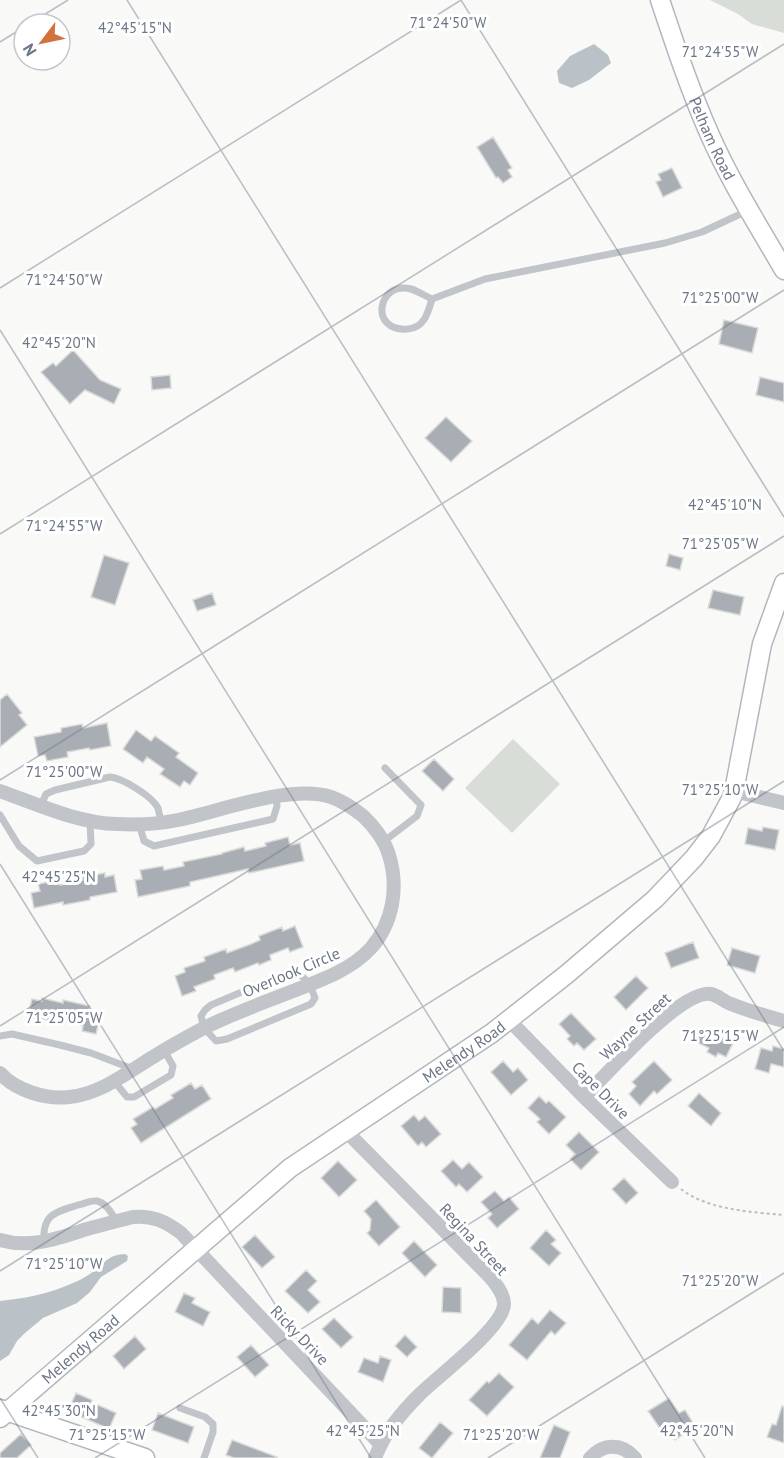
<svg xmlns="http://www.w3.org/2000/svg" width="784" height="1458" font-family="'PT Sans',sans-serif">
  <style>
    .green { fill: #d8ddd7 }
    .water { fill: #bac2c7 }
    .building { fill: #a9aeb5; stroke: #dbdbd9; stroke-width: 1.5 }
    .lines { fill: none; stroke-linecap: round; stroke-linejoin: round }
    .secondary-casing { stroke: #b3b7bd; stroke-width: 21 }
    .path { stroke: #bbbdc0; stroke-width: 2; stroke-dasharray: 3 3; stroke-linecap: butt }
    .lane { stroke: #c1c4c8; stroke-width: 7 }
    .street { stroke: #c1c4c8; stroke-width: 14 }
    .secondary { stroke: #fff; stroke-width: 18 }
    .ticks { fill: none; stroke: #6b7685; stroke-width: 1.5; stroke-opacity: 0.45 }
    .labels { text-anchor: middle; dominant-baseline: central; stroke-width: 6; stroke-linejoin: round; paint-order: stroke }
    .street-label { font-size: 16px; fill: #6b7685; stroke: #fff }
    .ticks-label { font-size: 15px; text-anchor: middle; fill: #6b7685; stroke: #fff; stroke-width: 6; stroke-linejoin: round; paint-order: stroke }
  </style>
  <rect width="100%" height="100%" fill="#f9f9f7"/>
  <path class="green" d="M710 0H784V33L752 24 738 14Z
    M513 739 560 784 512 833 465 788Z"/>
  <path class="water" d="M594 44 608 55 611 63 589 80 572 88 559 83 557 71 570 56Z
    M125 1254 128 1256 127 1261 101 1277 90 1292 77 1303 43 1318 25 1333 17 1341 9 1355 0 1361V1301C26 1298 49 1294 73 1283 81 1280 90 1274 97 1269 107 1260 110 1255 125 1254Z"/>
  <path class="building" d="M493 137 512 168 508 170 512 177 503 183 498 177 496 178 477 147Z
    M672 168 682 188 663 197 656 182 661 180 658 174Z
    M724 320 758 328 752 353 719 344Z
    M73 350 100 380 121 389 114 404 85 390 70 404 41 372 53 363 56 366Z
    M170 375 171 388 152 390 151 377Z
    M760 377 784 383V402L756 395Z
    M446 417 472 441 451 462 425 438Z
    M669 554 683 558 680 570 666 566Z
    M104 555 129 563 115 605 91 597Z
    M713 590 744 597 740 615 708 608Z
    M212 593 216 605 197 611 193 600Z
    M7 694 22 713 19 715 27 725 0 747V700Z
    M107 723 111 746 90 750 89 748 67 752 68 757 47 761 45 755 38 756 34 737 61 732V728L82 724 83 728Z
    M136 730 151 741 155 736 179 753 176 757 198 773 190 785 184 781 180 787 160 774 164 769 147 757 143 763 123 749Z
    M434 759 454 779 443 791 422 771Z
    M763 827 779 830 775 850 745 844 748 828 762 831Z
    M288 837 290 845 300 843 304 861 249 873 248 869 190 882V886L138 897 135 880 142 879 140 870 163 866 164 870 184 866 183 862 222 854V853L244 847 245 851 266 846 265 843Z
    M105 873V877L114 875 117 892 90 897V900L63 905V902L34 908 31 893 40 891 38 884 59 880 60 885 83 880 82 877Z
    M295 926 303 947 290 952 288 948 270 955 271 960 259 965 258 963 235 972 233 968 214 975 215 979 194 987 196 991 182 996 175 976 185 972 184 968 205 961 204 957 226 949 227 953 251 944 260 940 259 936 282 927 283 931Z
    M693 942 699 958 671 968 665 953Z
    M732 948 760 956 755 973 727 965Z
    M636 976 648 988 626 1010 614 997Z
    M42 998 63 1003V1000L90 1006 89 1010 101 1013 96 1034 82 1031 83 1026 64 1021 63 1024 43 1019 42 1022 27 1019 32 999 42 1001Z
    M571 1013 596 1039 584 1050 577 1043 574 1046 567 1039 570 1036 559 1024Z
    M703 1028 733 1043 726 1057 718 1053 716 1057 707 1052 709 1048 696 1042Z
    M773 1046 784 1049V1067L771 1064 769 1073 755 1069 761 1048 772 1051Z
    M503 1061 513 1072 518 1068 528 1080 511 1095 491 1072Z
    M654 1061 672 1080 657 1094 654 1091 640 1106 629 1094 636 1086 632 1082Z
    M191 1083 195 1089 202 1085 211 1099 141 1143 131 1128 137 1124 133 1119 153 1107 155 1109 173 1098 171 1095Z
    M699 1093 721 1113 711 1126 688 1106Z
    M539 1096 546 1103 549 1101 566 1117 549 1134 537 1122 540 1119 528 1108Z
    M414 1115 419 1121 425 1116 441 1134 426 1147 422 1142 418 1146 401 1126Z
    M579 1132 599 1152 581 1170 570 1159 575 1154 566 1145Z
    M453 1160 462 1169 469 1162 483 1177 467 1192 459 1184 456 1187 441 1171Z
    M338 1161 357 1180 339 1197 321 1178Z
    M624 1178 638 1193 626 1204 612 1189Z
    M495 1191 504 1201 509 1197 519 1209 497 1228 488 1218 492 1214 481 1202Z
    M376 1200 400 1227 379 1246 367 1233 370 1230 371 1219 364 1211Z
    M546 1230 556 1240 551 1244 561 1253 549 1266 530 1248Z
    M255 1235 275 1257 262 1268 242 1247Z
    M414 1241 437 1265 425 1277 402 1253Z
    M306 1270 317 1281 308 1290 320 1302 308 1313 285 1291Z
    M443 1287 461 1288V1313L442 1312Z
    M184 1293 195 1298 192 1303 210 1312 203 1326 175 1312Z
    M550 1310 566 1323 555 1335 551 1331 527 1360 509 1345 532 1318 538 1324Z
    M334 1318 353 1337 341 1348 322 1329Z
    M405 1335 417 1347 407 1357 395 1346Z
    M135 1336 146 1349 124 1369 113 1356Z
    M251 1345 269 1365 255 1377 237 1357Z
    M380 1356 391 1360 383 1382 358 1372 364 1358 378 1363Z
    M499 1373 514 1387 487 1416 469 1400 487 1381 489 1383Z
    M76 1393 92 1400 91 1402 116 1413 109 1429 68 1411Z
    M669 1398 679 1413 685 1410 695 1426 675 1440 668 1430 663 1433 648 1411Z
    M782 1406 784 1407V1443L767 1437 772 1424 776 1425Z
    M158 1413 194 1427 188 1443 152 1430Z
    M440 1422 453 1433 432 1458 419 1448Z
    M554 1425 570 1432 560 1458H540Z
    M21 1434 31 1445 17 1458H0V1453Z
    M232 1440 277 1457 276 1458H234L226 1455Z"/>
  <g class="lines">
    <g class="secondary-casing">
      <g id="secondary">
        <path id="s1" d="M660 0C675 45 690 90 709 133 730 181 758 225 784 270"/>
        <path d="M0 1409 145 1458"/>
        <path id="s2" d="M0 1418 290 1168 492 1033 567 974 655 899 694 858 711 836 731 799 734 791 762 644 784 583"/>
      </g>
    </g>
    <path class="path" d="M681 1189C708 1210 751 1212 784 1215"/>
    <path class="lane" d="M432 299C428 313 424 328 408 329 368 332 378 280 411 289 418 291 425 296 432 299L485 279 665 243 702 232 749 210
      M41 805 46 794 55 790 110 777C122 778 152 796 158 808 159 812 160 818 161 822
      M0 815 19 846 37 861 84 851 91 844 90 821
      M139 824 144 841 154 846 273 819 277 806 276 797
      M383 842 417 816 421 805 385 768
      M289 972C305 973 310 984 315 998L311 1004 227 1039 216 1041 204 1028 201 1016 205 1010 211 1005Z
      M0 1036 12 1034 60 1045 91 1053 133 1069
      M114 1081 127 1097H134L171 1075 173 1066 164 1050
      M44 1241C42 1214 56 1212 78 1205 84 1204 91 1200 97 1201 106 1203 112 1213 116 1221
      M180 1408 205 1417 213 1424V1432L204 1458"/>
    <path class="street" d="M0 791C37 804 77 823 117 824 137 825 159 824 178 820 221 811 290 784 331 797 343 801 353 808 363 816 374 826 385 841 389 855 399 887 393 923 371 948 351 970 320 981 293 991 263 1003 231 1014 202 1029 185 1038 169 1047 153 1057 127 1073 100 1094 69 1097 46 1100 15 1090 0 1073
      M734 791 784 803
      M509 1020 584 1097 672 1182
      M584 1097C606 1075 681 989 711 994 717 995 725 1002 731 1004 749 1011 766 1016 784 1021
      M346 1131 489 1276C496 1284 504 1294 504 1304 504 1327 437 1377 420 1394 401 1413 384 1433 375 1458
      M0 1240C30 1249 59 1238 87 1229 102 1225 117 1221 133 1217 152 1215 165 1221 181 1233L380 1444
      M590 1458C603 1443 622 1443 635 1458"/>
    <use href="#secondary" class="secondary"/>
  </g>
  <path class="ticks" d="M127 0 784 1051M461 0 784 517M29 24 68 0M0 42 24 27M0 288 461 0M0 330 705 1458M0 534 784 44M0 780 784 290M0 864 371 1458M0 1026 784 536M0 1271 784 781M0 1398 38 1458M95 1458 784 1027M488 1458 784 1273"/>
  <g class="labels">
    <g class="street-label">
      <text stroke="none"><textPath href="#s1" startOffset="148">Pelham Road</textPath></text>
      <text transform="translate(291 972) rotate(-23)">Overlook Circle</text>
      <text transform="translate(635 1026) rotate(-43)">Wayne Street</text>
      <text stroke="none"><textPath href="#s2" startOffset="592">Melendy Road</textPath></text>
      <text transform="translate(601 1090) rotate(45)">Cape Drive</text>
      <text transform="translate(474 1239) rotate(47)">Regina Street</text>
      <text transform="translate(300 1335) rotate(46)">Ricky Drive</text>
      <text stroke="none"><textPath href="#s2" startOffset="106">Melendy Road</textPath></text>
    </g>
  </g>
  <g class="ticks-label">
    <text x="448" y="28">71°24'50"W</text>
    <text x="135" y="33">42°45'15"N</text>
    <text x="720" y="57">71°24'55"W</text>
    <text x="64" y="285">71°24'50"W</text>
    <text x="720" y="303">71°25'00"W</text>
    <text x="59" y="348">42°45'20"N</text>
    <text x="725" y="510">42°45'10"N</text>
    <text x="64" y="531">71°24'55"W</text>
    <text x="720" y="549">71°25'05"W</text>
    <text x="64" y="777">71°25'00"W</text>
    <text x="720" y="795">71°25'10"W</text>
    <text x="59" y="882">42°45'25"N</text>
    <text x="64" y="1023">71°25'05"W</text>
    <text x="720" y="1041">71°25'15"W</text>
    <text x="64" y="1269">71°25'10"W</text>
    <text x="720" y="1286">71°25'20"W</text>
    <text x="59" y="1416">42°45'30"N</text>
    <text x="363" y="1436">42°45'25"N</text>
    <text x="697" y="1436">42°45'20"N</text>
    <text x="107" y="1440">71°25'15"W</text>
    <text x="501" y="1440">71°25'20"W</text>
  </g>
  <g transform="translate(42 42) rotate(238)"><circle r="28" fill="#ffffff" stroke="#c4c8ce" stroke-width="1.5"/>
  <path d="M0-4.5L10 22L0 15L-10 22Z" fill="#d2723e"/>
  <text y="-9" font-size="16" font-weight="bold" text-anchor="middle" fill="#6b7685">N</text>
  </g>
</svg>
